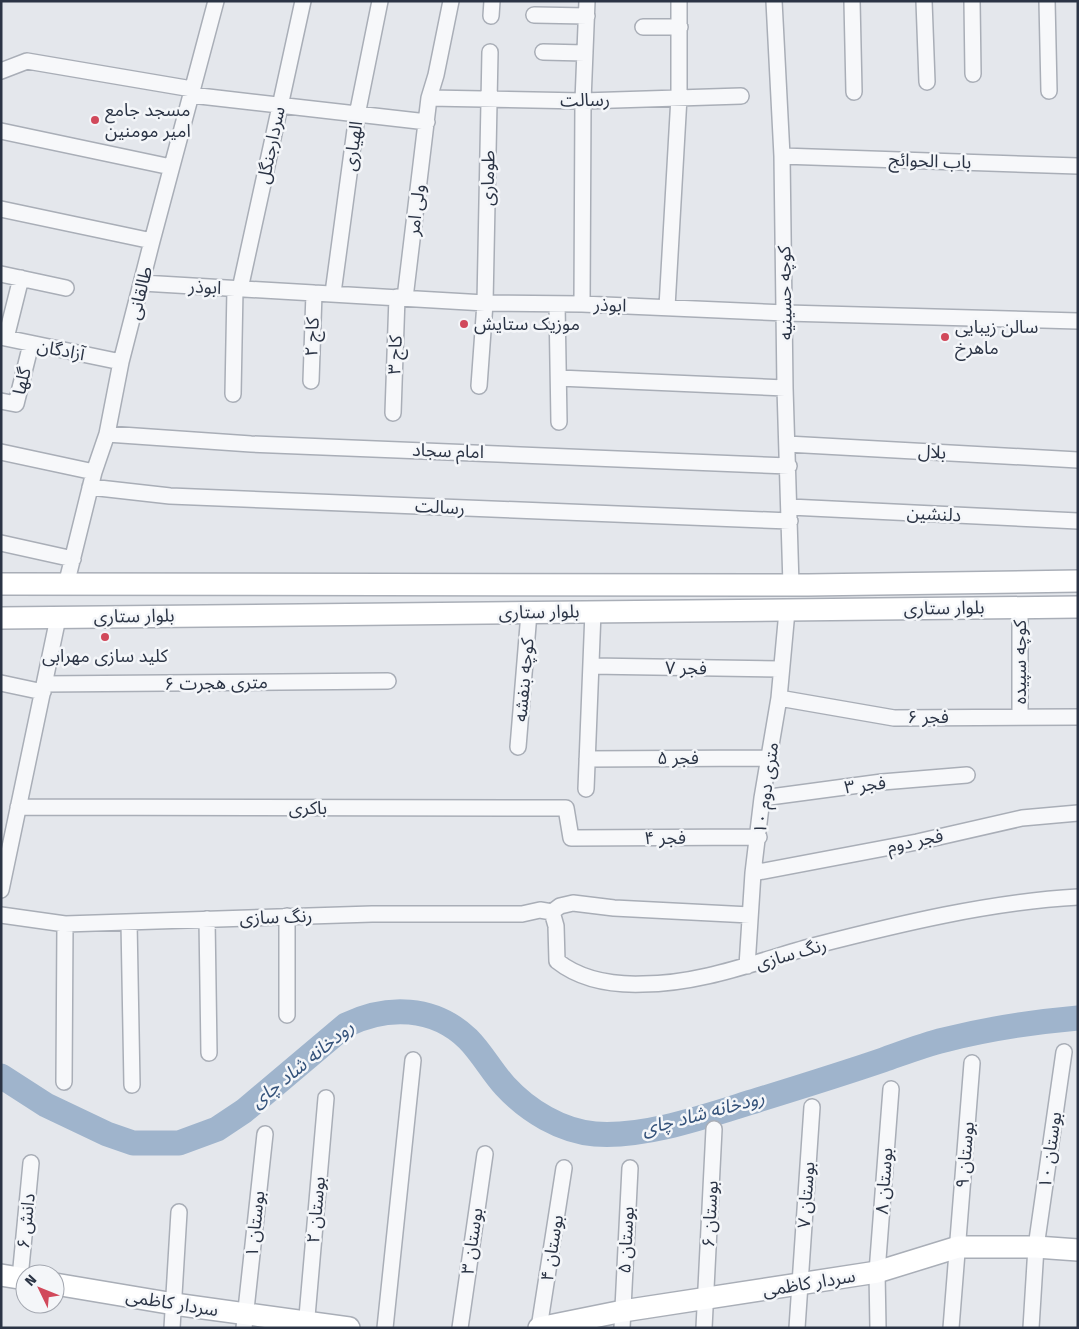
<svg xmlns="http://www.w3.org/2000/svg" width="1079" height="1329" font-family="'Fira Sans','Noto Sans Arabic',sans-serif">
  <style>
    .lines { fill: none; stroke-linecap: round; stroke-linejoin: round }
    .river { stroke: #9fb4cc; stroke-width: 25 }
    .street-casing { stroke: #a9aeb7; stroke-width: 18 }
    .secondary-casing { stroke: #a9aeb7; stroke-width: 24 }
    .street { stroke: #f7f8fa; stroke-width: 15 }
    .secondary { stroke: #fff; stroke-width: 21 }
    .poi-dot { fill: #d1495b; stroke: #f4f6f9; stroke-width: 2 }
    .labels { text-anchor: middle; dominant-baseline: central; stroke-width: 5; stroke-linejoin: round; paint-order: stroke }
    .street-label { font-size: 18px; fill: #2b3445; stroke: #f4f6f9 }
    .poi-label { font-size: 18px; fill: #2b3445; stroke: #f4f6f9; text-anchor: start }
    .water-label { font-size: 19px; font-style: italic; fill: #34527a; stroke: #f4f6f9 }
  </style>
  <rect width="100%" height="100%" fill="#e4e7ec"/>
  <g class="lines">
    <path class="river" d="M1 1076 46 1105 107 1134 133 1143H179L217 1129 244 1111 346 1025C387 1005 434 1006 468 1039 482 1053 492 1072 505 1086 528 1111 561 1131 595 1134 646 1138 709 1115 758 1100 800 1087 842 1074 883 1060 903 1053 923 1045 944 1040 987 1029 1033 1022 1078 1018"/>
    <g class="street-casing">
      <path id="street" d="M774 1 782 156 785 388 791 585
        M852 1 854 92
        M924 1 927 82
        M972 1 973 74
        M1047 1 1049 91
        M534 15 587 16
        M491 16 492 1
        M643 27H680
        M543 52 585 53
        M1 71 27 61 192 89
        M191 95 427 122
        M429 98 583 101 741 96
        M1 131 171 167
        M782 156 1078 166
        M1 209 152 241
        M1 274 66 288
        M142 283 485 303 582 304 786 313 1078 321
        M240 289 303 1
        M333 293 357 115 380 1
        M405 298 429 98 436 75 451 1
        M557 304 559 422
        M582 304 583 101 587 1
        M667 307 679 97V1
        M1 337 121 362
        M6 338 21 278
        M559 378 785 388
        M311 381 314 293
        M479 386 485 303 490 52
        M233 394 235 289
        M1 401 16 404 31 344
        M393 413 397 297
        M107 434 251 444 789 466
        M787 444 1078 460
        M1 452 94 472
        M90 487 170 496 790 521
        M790 507 1078 521
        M1 543 73 559
        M66 585 94 472 107 434 121 362 152 241 216 1
        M591 666 780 669
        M1 683 43 692
        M44 684 388 681
        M779 698 894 718 1078 717
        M1020 717V607
        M518 747 529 613
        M587 759 769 758
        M586 789 593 612
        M762 798 882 782 967 775
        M18 807 566 808 571 838 759 837
        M753 873 917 842 1022 818 1078 813
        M1 890 58 618
        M552 912 556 926 557 961C581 980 614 985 643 984 701 984 758 961 813 946 899 924 989 902 1078 897
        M1 915 65 924 372 914H522L540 910 552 912 560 906 573 903 614 908 750 915
        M287 916V1015
        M207 919 209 1053
        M129 922 132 1085
        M747 966 753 873 762 798 779 698 787 611
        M64 1082 65 924
        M20 1278 31 1163
        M172 1328 179 1212
        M244 1328 265 1134
        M306 1328 326 1098
        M385 1328 413 1060
        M460 1328 485 1154
        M539 1328 564 1168
        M622 1328 630 1168
        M704 1328 714 1129
        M797 1328 812 1107
        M878 1328 877 1272 891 1089
        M951 1328 972 1063
        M1031 1328 1036 1247 1064 1052"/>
    </g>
    <g class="secondary-casing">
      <path id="secondary" d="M1 584 808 585 1078 581
        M1 618 1078 607
        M1 1275 25 1279
        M55 1284 174 1304 349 1328
        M539 1328 623 1311 877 1272 958 1247H1036L1078 1250"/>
    </g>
    <use href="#street" class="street"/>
    <use href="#secondary" class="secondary"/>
  </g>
  <g class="poi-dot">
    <circle cx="95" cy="120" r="5"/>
    <circle cx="464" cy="324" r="5"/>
    <circle cx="945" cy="337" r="5"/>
    <circle cx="105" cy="637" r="5"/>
  </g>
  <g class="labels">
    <g class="street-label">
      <text transform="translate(585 100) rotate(-1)">رسالت</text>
      <text transform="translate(271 145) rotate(-78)">سردارجنگل</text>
      <text transform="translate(353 146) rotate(-82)">الهیاری</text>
      <text transform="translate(930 161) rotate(2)">باب الحوائج</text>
      <text transform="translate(488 178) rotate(-89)">طوماری</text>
      <text transform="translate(416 210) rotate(-83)">ولی امر</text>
      <text transform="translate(205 287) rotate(3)">ابوذر</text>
      <text transform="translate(140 293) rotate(-76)">طالقانی</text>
      <text transform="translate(785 293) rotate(-91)">کوچه حسینیه</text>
      <text transform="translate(610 305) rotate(2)">ابوذر</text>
      <text transform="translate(312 337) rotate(-88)">کاج ۲</text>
      <text transform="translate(61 350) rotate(11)">آزادگان</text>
      <text transform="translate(395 355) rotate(-88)">کاج ۳</text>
      <text transform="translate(22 381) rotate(-76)">گلها</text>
      <text transform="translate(448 451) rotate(2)">امام سجاد</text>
      <text transform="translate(932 452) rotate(3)">بلال</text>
      <text transform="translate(440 507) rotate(3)">رسالت</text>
      <text transform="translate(934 514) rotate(3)">دلنشین</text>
      <text transform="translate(944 608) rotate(-1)">بلوار ستاری</text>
      <text transform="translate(539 612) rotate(-1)">بلوار ستاری</text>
      <text transform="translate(134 616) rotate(-1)">بلوار ستاری</text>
      <text transform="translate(1020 662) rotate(-90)">کوچه سپیده</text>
      <text transform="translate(686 668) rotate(1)">فجر ۷</text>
      <text transform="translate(524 680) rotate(-85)">کوچه بنفشه</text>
      <text transform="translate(216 683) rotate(-1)">۶ متری هجرت</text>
      <text x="928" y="717">فجر ۶</text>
      <text x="678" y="758">فجر ۵</text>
      <text transform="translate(865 785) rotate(-7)">فجر ۳</text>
      <text transform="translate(766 788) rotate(-82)">۱۰ متری دوم</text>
      <text x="308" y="808">باکری</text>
      <text transform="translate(665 838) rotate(-1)">فجر ۴</text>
      <text transform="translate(915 841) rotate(-12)">فجر دوم</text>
      <text transform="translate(276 917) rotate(-2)">رنگ سازی</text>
      <text transform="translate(791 954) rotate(-16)">رنگ سازی</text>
      <text transform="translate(1050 1150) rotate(-82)">بوستان ۱۰</text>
      <text transform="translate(965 1155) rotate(-85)">بوستان ۹</text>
      <text transform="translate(884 1181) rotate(-86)">بوستان ۸</text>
      <text transform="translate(806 1195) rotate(-86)">بوستان ۷</text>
      <text transform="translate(316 1210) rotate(-85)">بوستان ۲</text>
      <text transform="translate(710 1214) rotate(-87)">بوستان ۶</text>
      <text transform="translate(26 1221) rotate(-84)">دانش ۶</text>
      <text transform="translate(255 1224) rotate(-84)">بوستان ۱</text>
      <text transform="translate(626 1240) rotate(-87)">بوستان ۵</text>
      <text transform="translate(472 1241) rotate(-82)">بوستان ۳</text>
      <text transform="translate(552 1248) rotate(-81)">بوستان ۴</text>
      <text transform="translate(809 1283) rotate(-9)">سردار کاظمی</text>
      <text transform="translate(172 1303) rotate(9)">سردار کاظمی</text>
    </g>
    <g class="poi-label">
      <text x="105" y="110">مسجد جامع<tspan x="105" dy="21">امیر مومنین</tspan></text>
      <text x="474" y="324">موزیک ستایش</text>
      <text x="955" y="327">سالن زیبایی<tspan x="955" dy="21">ماهرخ</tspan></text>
      <text x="105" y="656" text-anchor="middle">کلید سازی مهرابی</text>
    </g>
    <g class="water-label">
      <text transform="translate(302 1064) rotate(-39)">رودخانه شاد چای</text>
      <text transform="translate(703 1113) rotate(-15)">رودخانه شاد چای</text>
    </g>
  </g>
  <rect width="1079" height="1329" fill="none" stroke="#2b3445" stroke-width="5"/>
  <g transform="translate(40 1289) rotate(313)"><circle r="24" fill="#f4f6f9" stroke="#a4a8b1"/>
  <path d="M0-4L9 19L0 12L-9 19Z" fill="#d1495b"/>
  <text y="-8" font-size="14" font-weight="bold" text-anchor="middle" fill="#2b3445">N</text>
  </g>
</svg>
